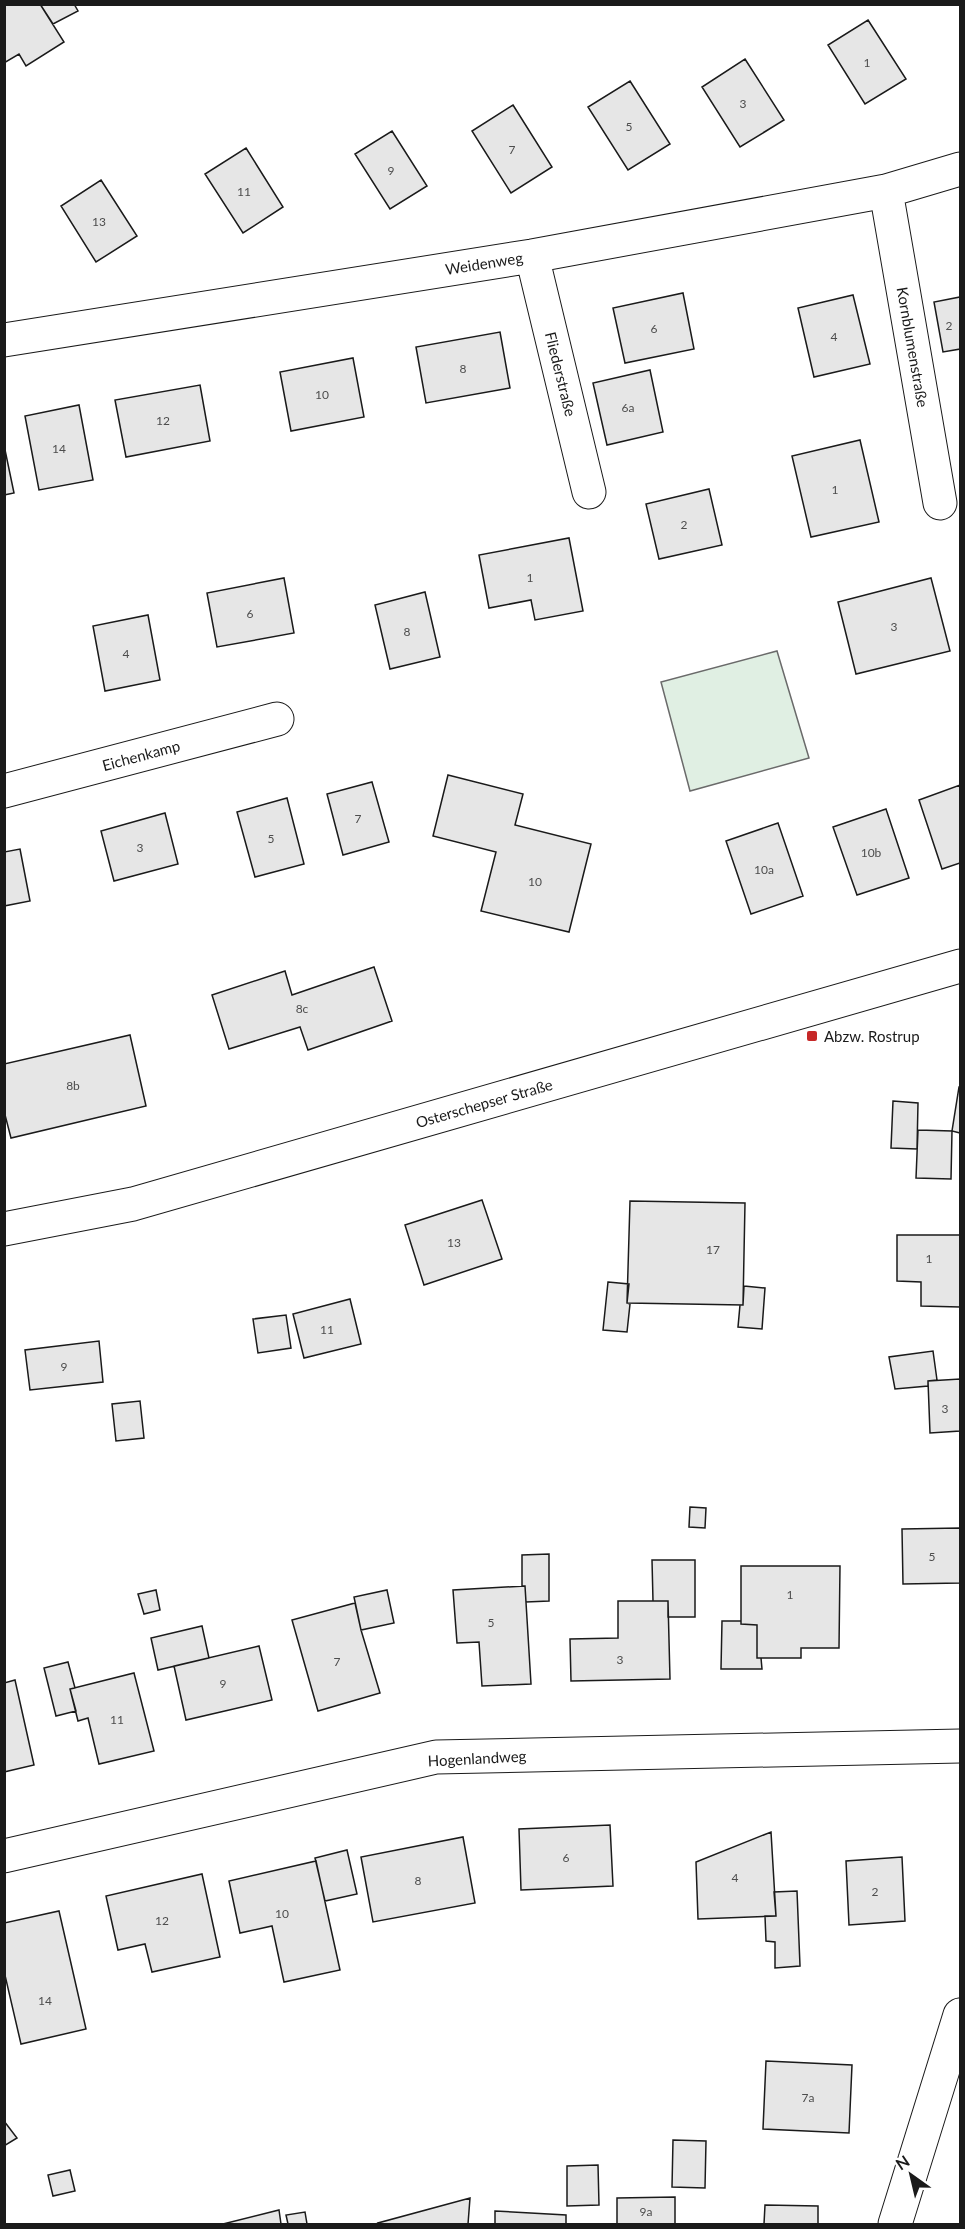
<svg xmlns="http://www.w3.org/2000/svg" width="965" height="2229" font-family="Lato,sans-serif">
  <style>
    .green { fill: #e0efe3; stroke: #6a6a6a; stroke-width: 1.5 }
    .building { fill: #e6e6e6; stroke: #1a1a1a; stroke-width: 1.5 }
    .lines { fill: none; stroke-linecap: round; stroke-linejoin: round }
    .minor-casing { stroke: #1a1a1a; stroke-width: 35 }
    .major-casing { stroke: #1a1a1a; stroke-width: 35 }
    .minor { stroke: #fff; stroke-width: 33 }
    .major { stroke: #fff; stroke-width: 33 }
    .poi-dot { fill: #c62828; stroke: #fff; stroke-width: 2 }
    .labels { text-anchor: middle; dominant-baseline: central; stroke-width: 4.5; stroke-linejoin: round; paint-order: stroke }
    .number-label { font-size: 12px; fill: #4d4d4d }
    .street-label { font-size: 15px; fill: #1a1a1a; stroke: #fff }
    .poi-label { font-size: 15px; fill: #1a1a1a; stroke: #fff; text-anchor: start }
  </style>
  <rect width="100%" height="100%" fill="#fff"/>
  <path class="green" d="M777 651 809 758 690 791 661 682Z"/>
  <path class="building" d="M4 4H40L64 42 26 66 19 54 4 63Z
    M40 4H74L78 11 53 24Z
    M868 20 906 79 865 104 828 45Z
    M745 59 784 120 740 147 702 87Z
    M630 81 670 144 628 170 588 107Z
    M513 105 552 167 511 193 472 131Z
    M392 131 427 186 390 209 355 154Z
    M246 148 283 207 243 233 205 174Z
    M101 180 137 236 96 262 61 206Z
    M683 293 694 349 625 363 613 308Z
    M853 295 870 364 814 377 798 308Z
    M960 297V349L943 352 934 302Z
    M500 332 510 388 426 403 416 347Z
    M353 358 364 417 291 431 280 372Z
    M650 370 663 432 607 445 593 383Z
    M200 385 210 441 126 457 115 400Z
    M79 405 93 480 39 490 25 416Z
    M860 440 879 522 811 537 792 456Z
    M4 445 14 493 4 495Z
    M709 489 722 545 659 559 646 504Z
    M569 538 583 611 535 620 531 600 489 608 479 555Z
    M284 578 294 633 217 647 207 593Z
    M931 578 950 651 856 674 838 602Z
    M425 592 440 657 390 669 375 605Z
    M148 615 160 680 105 691 93 626Z
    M448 775 523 794 515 825 591 844 569 932 481 911 496 852 433 836Z
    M372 782 389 842 343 855 327 794Z
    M960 785V863L942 869 919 800Z
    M287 798 304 864 255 877 237 812Z
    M886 809 909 878 857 895 833 827Z
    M165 813 178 864 114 881 101 831Z
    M778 823 803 896 751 914 726 841Z
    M20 849 30 901 4 906V852Z
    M374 967 392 1021 308 1050 300 1027 229 1049 212 995 285 971 292 995Z
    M130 1035 146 1106 11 1138 4 1111V1064Z
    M959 1087H960V1133L952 1131Z
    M893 1101 918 1103 917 1149 891 1148Z
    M918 1130 952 1131 951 1179 916 1178Z
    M482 1200 502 1259 424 1285 405 1225Z
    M630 1201 745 1203 743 1305 627 1303Z
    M897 1235H960V1307L921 1306V1282L897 1281Z
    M608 1282 629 1284 627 1303 630 1304 627 1332 603 1330Z
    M744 1286 765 1288 762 1329 738 1327 740 1305H743Z
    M350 1299 361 1344 304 1358 293 1314Z
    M286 1315 291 1348 258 1353 253 1319Z
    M99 1341 103 1382 30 1390 25 1350Z
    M933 1351 937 1380 928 1381V1386L895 1389 889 1357Z
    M960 1379V1431L930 1433 928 1381Z
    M140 1401 144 1438 116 1441 112 1404Z
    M690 1507 706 1508 705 1528 689 1527Z
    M960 1528V1583L903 1584 902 1529Z
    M549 1554V1601L526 1602 525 1586H522V1555Z
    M652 1560H695V1617H668V1601H653Z
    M741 1566H840L839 1648H801V1658H757V1625L741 1624Z
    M525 1586 531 1684 482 1686 479 1642 457 1643 453 1590Z
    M156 1590 160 1610 144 1614 138 1594Z
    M387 1590 394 1623 361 1630 354 1597Z
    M618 1601H668L670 1679 571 1681 570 1639 618 1638Z
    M355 1603 361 1630 380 1693 318 1711 292 1620Z
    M722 1621H741V1624L757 1625V1658H761L762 1669H721Z
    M202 1626 209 1658 158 1670 151 1638Z
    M259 1646 272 1700 186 1720 174 1666Z
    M68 1662 75 1688 70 1689 76 1711 56 1716 44 1668Z
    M134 1673 154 1751 99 1764 88 1718 78 1721 70 1689Z
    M15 1680 34 1765 4 1772V1683Z
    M610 1825 613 1886 521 1890 519 1829Z
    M771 1832 776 1916 698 1919 696 1862Z
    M463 1837 475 1903 373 1922 361 1857Z
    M347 1850 357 1894 325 1901 315 1858Z
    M902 1857 905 1921 849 1925 846 1861Z
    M316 1861 340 1970 284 1982 272 1926 240 1933 229 1881Z
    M202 1874 220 1957 152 1972 145 1944 118 1950 106 1896Z
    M797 1891 800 1966 775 1968V1942L766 1941 765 1916H776L774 1892Z
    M59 1911 86 2029 21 2044 4 1971V1923Z
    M766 2061 852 2065 849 2133 763 2129Z
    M4 2121 17 2138 4 2146Z
    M673 2140 706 2141 705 2188 672 2187Z
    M598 2165 599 2205 567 2206V2166Z
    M70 2170 75 2191 53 2196 48 2175Z
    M675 2197V2224H617V2198Z
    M470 2198 468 2224H379L378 2223Z
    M765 2205 818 2206V2224H764Z
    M279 2210 281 2224H223Z
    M495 2211 566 2215V2224H495Z
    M305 2212 307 2224H288L286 2215Z"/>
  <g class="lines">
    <g class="minor-casing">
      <path id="minor" d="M886 191 940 503
        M532 256 589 492
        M4 340 532 256 886 191 960 169
        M4 791 277 719
        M4 1856 436 1757 960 1746
        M895 2224 960 2015"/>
    </g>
    <g class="major-casing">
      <path id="major" d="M4 1229 133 1204 960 966"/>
    </g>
    <use href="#minor" class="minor"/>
    <use href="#major" class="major"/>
  </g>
  <rect class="poi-dot" x="806" y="1030" width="12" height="12" rx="3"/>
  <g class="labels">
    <g class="number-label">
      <text x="867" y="62">1</text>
      <text x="743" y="103">3</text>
      <text x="629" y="126">5</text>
      <text x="512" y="149">7</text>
      <text x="391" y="170">9</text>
      <text x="244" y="191">11</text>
      <text x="99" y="221">13</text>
      <text x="949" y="325">2</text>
      <text x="654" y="328">6</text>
      <text x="834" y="336">4</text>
      <text x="463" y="368">8</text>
      <text x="322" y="394">10</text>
      <text x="628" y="407">6a</text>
      <text x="163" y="420">12</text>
      <text x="59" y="448">14</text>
      <text x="835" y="489">1</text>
      <text x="684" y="524">2</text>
      <text x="530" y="577">1</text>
      <text x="250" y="613">6</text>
      <text x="894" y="626">3</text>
      <text x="407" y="631">8</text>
      <text x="126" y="653">4</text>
      <text x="358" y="818">7</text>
      <text x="271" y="838">5</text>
      <text x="140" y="847">3</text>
      <text x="871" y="852">10b</text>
      <text x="764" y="869">10a</text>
      <text x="535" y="881">10</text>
      <text x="302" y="1008">8c</text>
      <text x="73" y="1085">8b</text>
      <text x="454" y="1242">13</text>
      <text x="713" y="1249">17</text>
      <text x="929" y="1258">1</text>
      <text x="327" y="1329">11</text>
      <text x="64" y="1366">9</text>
      <text x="945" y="1408">3</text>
      <text x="932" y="1556">5</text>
      <text x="790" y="1594">1</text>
      <text x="491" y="1622">5</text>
      <text x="620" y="1659">3</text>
      <text x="337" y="1661">7</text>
      <text x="223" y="1683">9</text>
      <text x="117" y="1719">11</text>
      <text x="566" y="1857">6</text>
      <text x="735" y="1877">4</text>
      <text x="418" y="1880">8</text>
      <text x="875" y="1891">2</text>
      <text x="282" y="1913">10</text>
      <text x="162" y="1920">12</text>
      <text x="45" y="2000">14</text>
      <text x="808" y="2097">7a</text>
      <text x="646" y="2211">9a</text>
    </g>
    <g class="street-label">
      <text transform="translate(484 263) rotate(-9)">Weidenweg</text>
      <text transform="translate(913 347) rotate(80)">Kornblumenstraße</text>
      <text transform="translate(561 374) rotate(76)">Fliederstraße</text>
      <text transform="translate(141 755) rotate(-15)">Eichenkamp</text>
      <text transform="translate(484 1103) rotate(-16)">Osterschepser Straße</text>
      <text transform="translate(477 1758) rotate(-3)">Hogenlandweg</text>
    </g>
    <g class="poi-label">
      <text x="824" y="1036">Abzw. Rostrup</text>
    </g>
  </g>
  <rect width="965" height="2229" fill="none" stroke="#1a1a1a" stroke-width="12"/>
  <g transform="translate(911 2175) rotate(326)" stroke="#ffffff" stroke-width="4.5" paint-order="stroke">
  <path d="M0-4.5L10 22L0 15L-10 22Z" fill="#1a1a1a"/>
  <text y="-9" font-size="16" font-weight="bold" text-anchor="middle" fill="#1a1a1a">N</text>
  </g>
</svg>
